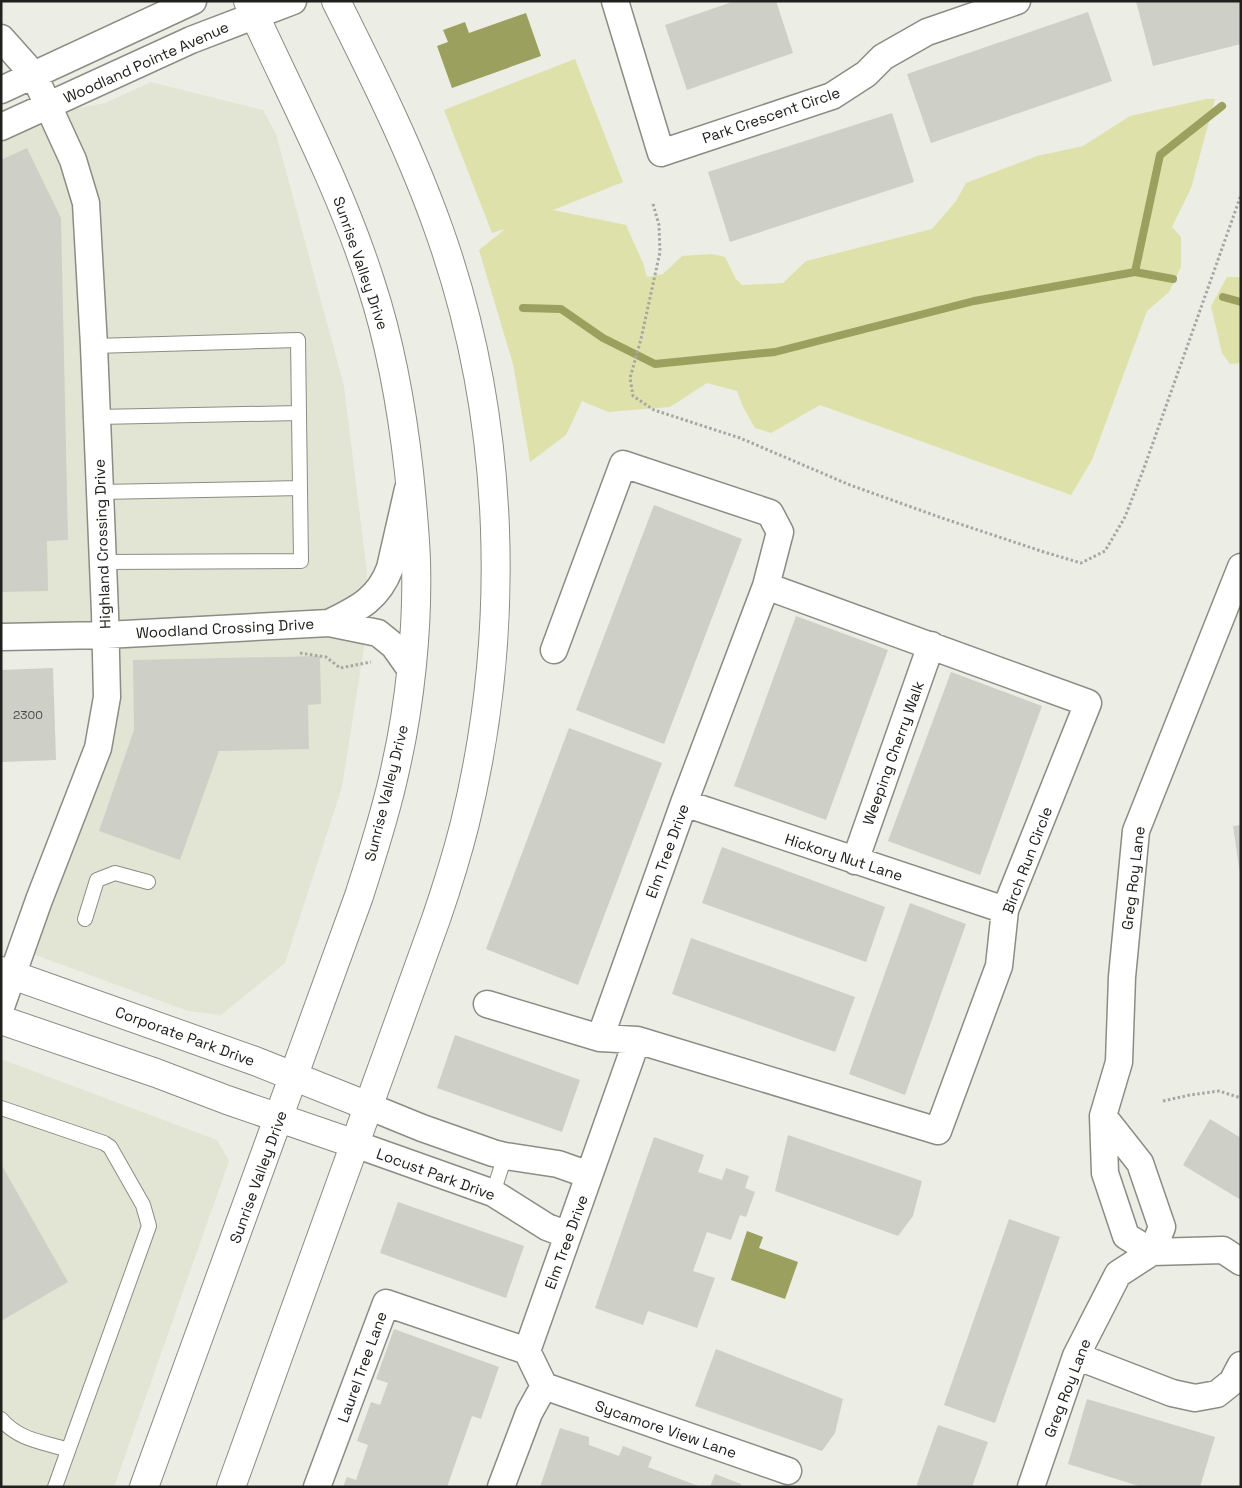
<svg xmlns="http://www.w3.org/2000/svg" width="1242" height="1488" font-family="'Space Grotesk',sans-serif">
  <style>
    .built { fill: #e3e5d4 }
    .green { fill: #dee2aa }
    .water { fill: #9ca05e }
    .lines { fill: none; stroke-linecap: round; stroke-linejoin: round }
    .stream { stroke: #9ca05e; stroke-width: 8 }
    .building { fill: #cecfc6 }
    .lane-casing { stroke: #8c8c84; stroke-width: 16 }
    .street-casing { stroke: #8c8c84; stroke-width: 29 }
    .secondary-casing { stroke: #8c8c84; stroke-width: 30 }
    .path { stroke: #a6a7a0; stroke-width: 3; stroke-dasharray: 2.5 2.5; stroke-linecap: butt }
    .lane { stroke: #fff; stroke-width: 14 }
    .street { stroke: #fff; stroke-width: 26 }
    .secondary { stroke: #fff; stroke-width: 28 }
    .labels { text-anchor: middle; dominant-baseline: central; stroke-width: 4; stroke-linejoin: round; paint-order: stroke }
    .number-label { font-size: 12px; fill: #4c4c47 }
    .street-label { font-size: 15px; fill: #20201d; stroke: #fff }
  </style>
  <rect width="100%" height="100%" fill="#ecede4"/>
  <path class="built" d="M151 82 263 110 276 134 344 386 367 573 364 648 342 787 285 963 221 1015 188 1011 19 949 100 718 98 635 1 638V135L44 115 105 103Z
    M1 1059 217 1140 229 1161 114 1487H1Z"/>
  <path class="green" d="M575 59 623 182 553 210 626 225 643 263 647 277 663 274 682 256 712 254 725 257 736 279 742 285 783 283 806 261 932 229 956 201 966 183 1037 156 1083 146 1130 116 1206 99H1215L1191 188 1172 227 1181 237V267L1169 292 1147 311 1092 460 1071 495 820 405 771 433 755 428 743 407 737 391 707 383 670 407 608 412 582 401 566 435 530 462 513 364 479 250 505 229 492 233 444 110Z
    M1227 277H1241V363L1230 364 1222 353 1211 306Z"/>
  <path class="water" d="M526 13 541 56 452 88 437 46 448 42 443 30 465 22 469 33Z
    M747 1231 763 1237 759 1248 798 1262 785 1299 731 1280Z"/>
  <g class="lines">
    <path class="stream" d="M1135 272 1173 279
      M1223 297 1241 302
      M523 308 561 309 603 338 655 364 775 352 974 301 1135 272 1160 155 1222 106"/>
  </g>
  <path class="building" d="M735 1H776L793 53 687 90 665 25Z
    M1136 1H1241V44L1153 66Z
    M1088 12 1112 81 931 143 907 74Z
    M892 113 914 182 730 242 708 172Z
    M27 148 61 218 68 540 47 541 48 591 1 592V160Z
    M654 505 742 539 664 744 576 710Z
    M796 616 888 650 826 820 734 786Z
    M320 656 321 704 308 705 309 749 219 751 180 860 99 831 134 730 133 660Z
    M53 668 56 760 1 762V670Z
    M951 672 1042 706 980 875 888 841Z
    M569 728 662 763 578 985 486 949Z
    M1241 825V873H1240L1233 826Z
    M722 847 885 907 866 962 702 903Z
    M910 903 966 924 905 1095 849 1074Z
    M691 938 855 997 835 1052 672 994Z
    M455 1035 580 1080 562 1132 437 1088Z
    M1210 1119 1241 1138V1200L1183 1165Z
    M788 1135 922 1181 913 1216 898 1236 775 1191Z
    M654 1137 704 1155 698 1172 722 1180 726 1168 749 1176 745 1188 755 1192 746 1217 740 1215 731 1240 707 1232 693 1271 715 1278 697 1328 648 1311 643 1325 595 1308Z
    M1 1164 68 1282 1 1321Z
    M398 1202 524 1246 506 1298 380 1253Z
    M1009 1219 1060 1237 995 1423 944 1405Z
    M394 1329 499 1367 481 1419 472 1416 447 1487H343L347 1477 356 1480 368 1445 357 1441 371 1402 380 1405 388 1383 376 1379Z
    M716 1349 843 1399 835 1433 822 1451 695 1406Z
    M1087 1399 1215 1437 1200 1487H1142L1068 1464Z
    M938 1425 988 1442 972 1487H916Z
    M560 1428 589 1437V1445L619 1456 623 1446 652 1457 648 1467 701 1487H540Z
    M715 1474 741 1484V1487H710Z"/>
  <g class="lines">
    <g class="lane-casing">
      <path id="lane" d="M94 346 298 340 301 561 103 562
        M97 417 299 413
        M100 492 300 488
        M85 919 97 880 115 873 148 882
        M1 1108 104 1143 110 1147 143 1205 149 1226 55 1487
        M493 1193 505 1156
        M1 1419C18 1440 44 1442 68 1450"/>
    </g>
    <g class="street-casing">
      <path id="street" d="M615 1 661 153 832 96 866 74 883 57 927 32 1017 1
        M1 38 34 75 73 160 86 203 94 346 105 613 107 697 98 748 39 900 1 1007
        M1 90 193 1
        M1 127 191 40 293 1
        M329 623C357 609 378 600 390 568L408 489
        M1 637 106 635 329 623 378 633 394 646 411 670
        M554 650 623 464 770 513 780 532 766 586 684 803 600 1038 637 1040 938 1131 999 966 1005 910 1088 703 766 586
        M684 803 1005 910
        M855 861 931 645
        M487 1004 600 1038
        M368 1106 422 1128 493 1153 505 1156 558 1164 589 1175
        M355 1144 493 1193 547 1227 568 1235
        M1152 1252 1126 1236 1105 1173 1103 1116 1119 1062 1122 977 1136 831 1241 567
        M1152 1252 1223 1250 1241 1262
        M1076 1356 1172 1393 1195 1398 1217 1394 1232 1382 1241 1365
        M544 1386 788 1471
        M317 1487 386 1303 527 1351
        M501 1487 529 1413 544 1386 527 1351 637 1040
        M1031 1487 1076 1356 1118 1274 1152 1252 1162 1227 1140 1163 1103 1116"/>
    </g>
    <g class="secondary-casing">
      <path id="secondary" d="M1 971 255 1061 368 1106
        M1 1020 156 1073 227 1100 355 1144
        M144 1487 359 896C372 855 386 813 395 770 410 705 418 627 416 561 415 531 412 502 409 472 402 409 391 345 371 284 340 186 291 95 248 1
        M231 1487 436 919C447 887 457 855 465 823 512 630 506 420 440 233 412 153 374 77 336 1"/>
    </g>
    <path class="path" d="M653 204 659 225 660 252 641 339 630 378 633 396 654 410 740 438 850 485 942 518 1044 552 1081 563 1105 551 1125 517 1144 468 1241 195
      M300 653 326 657 340 668 371 662
      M1163 1101 1190 1095 1219 1091 1241 1098"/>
    <use href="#lane" class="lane"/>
    <use href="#street" class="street"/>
    <use href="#secondary" class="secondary"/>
  </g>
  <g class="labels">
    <g class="number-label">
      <text x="28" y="715">2300</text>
    </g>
    <g class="street-label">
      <text transform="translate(146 62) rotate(-24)">Woodland Pointe Avenue</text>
      <text transform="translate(771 115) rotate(-19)">Park Crescent Circle</text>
      <text transform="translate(361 263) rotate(71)">Sunrise Valley Drive</text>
      <text transform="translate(102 544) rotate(-92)">Highland Crossing Drive</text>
      <text transform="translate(225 628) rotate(-3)">Woodland Crossing Drive</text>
      <text transform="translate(893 753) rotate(-70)">Weeping Cherry Walk</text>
      <text transform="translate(386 793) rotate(-76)">Sunrise Valley Drive</text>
      <text transform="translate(667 851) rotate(-70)">Elm Tree Drive</text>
      <text transform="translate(844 857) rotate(18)">Hickory Nut Lane</text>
      <text transform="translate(1027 860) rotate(-69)">Birch Run Circle</text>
      <text transform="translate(1133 878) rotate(-83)">Greg Roy Lane</text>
      <text transform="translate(185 1036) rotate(20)">Corporate Park Drive</text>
      <text transform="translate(436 1174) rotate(20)">Locust Park Drive</text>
      <text transform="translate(258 1177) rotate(-70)">Sunrise Valley Drive</text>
      <text transform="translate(566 1242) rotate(-70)">Elm Tree Drive</text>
      <text transform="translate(362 1367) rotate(-70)">Laurel Tree Lane</text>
      <text transform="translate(1067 1388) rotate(-69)">Greg Roy Lane</text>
      <text transform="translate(666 1429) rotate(19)">Sycamore View Lane</text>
    </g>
  </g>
  <rect width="1242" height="1488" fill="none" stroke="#20201d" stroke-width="5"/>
</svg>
